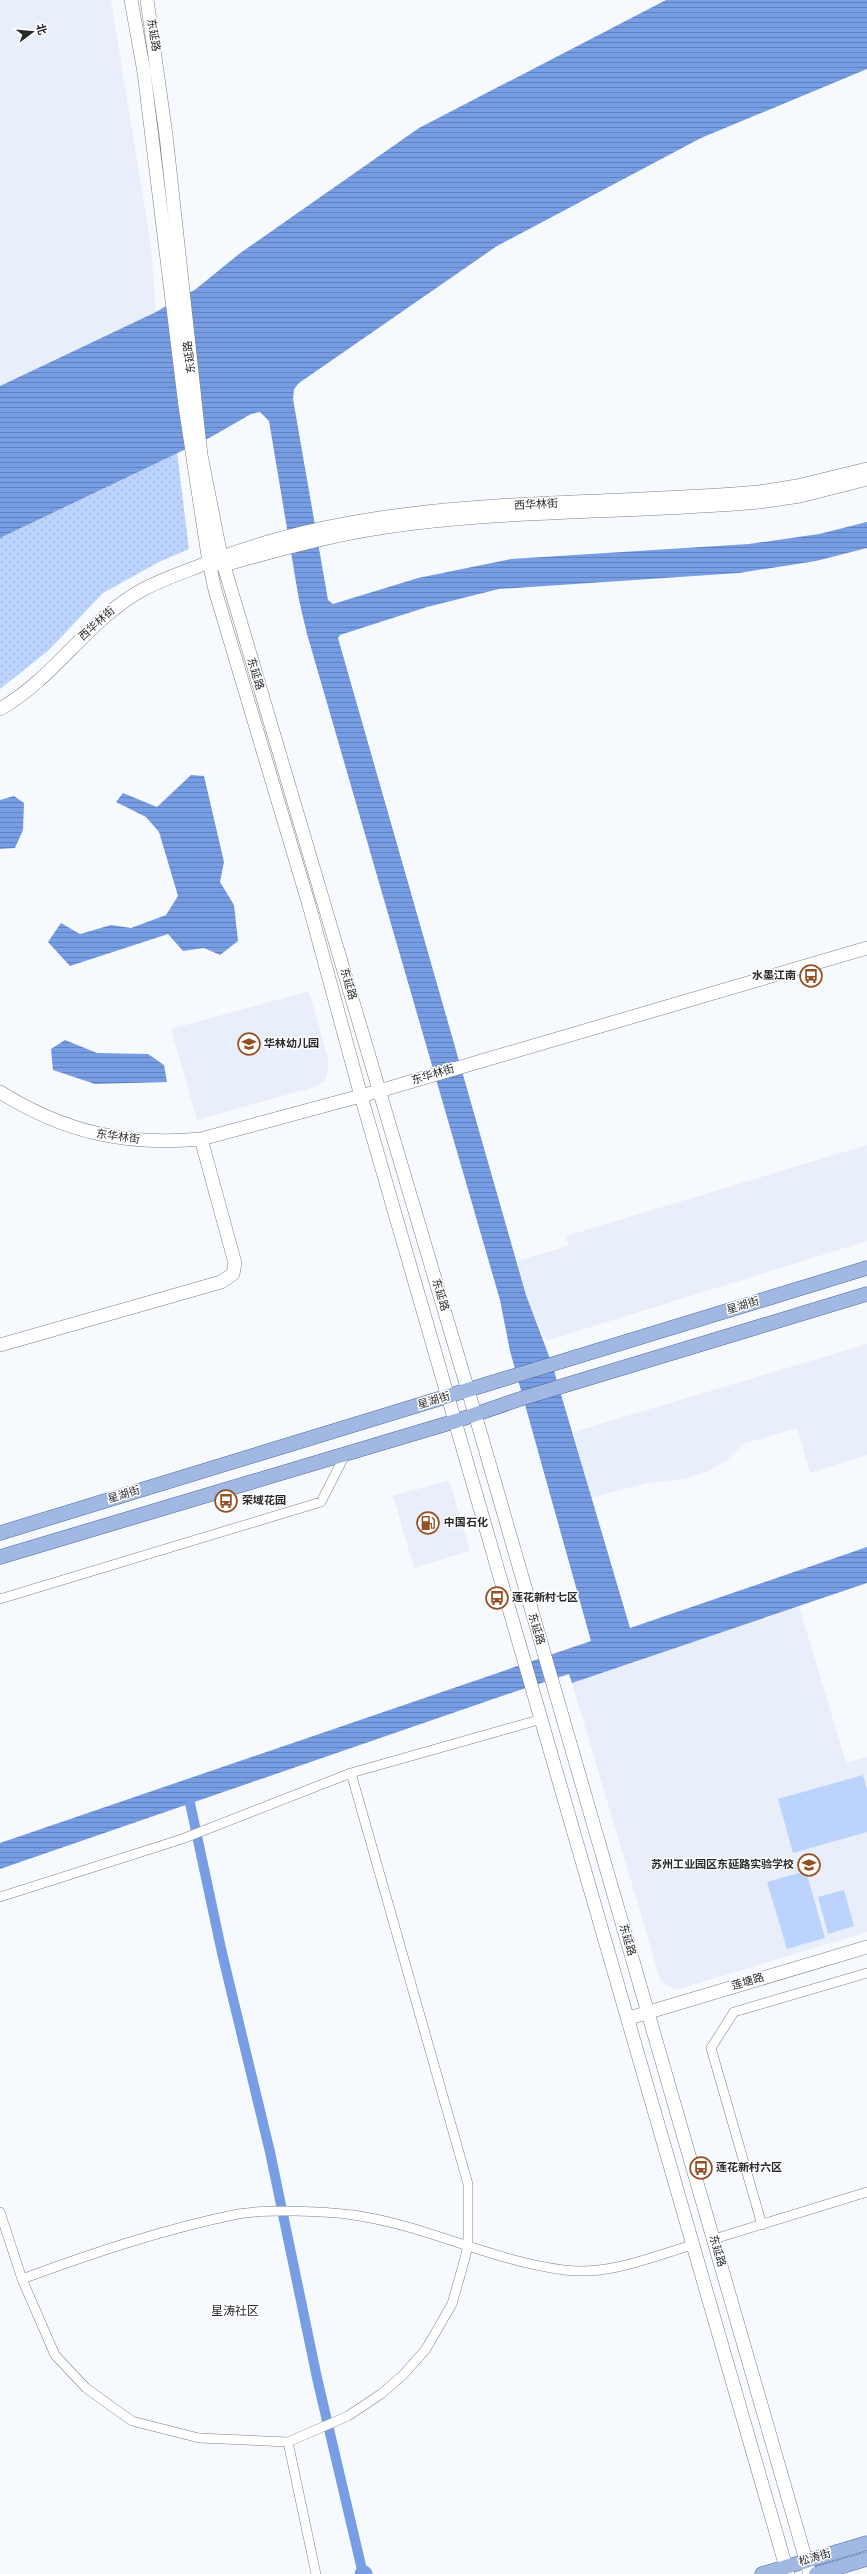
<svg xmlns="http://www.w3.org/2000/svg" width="867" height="2574" font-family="Overpass,'Noto Sans SC',sans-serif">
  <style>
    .built { fill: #e8effb }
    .park { fill: url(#park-dots) }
    .garden { fill: #bbd3fd }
    .water { fill: url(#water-rules) }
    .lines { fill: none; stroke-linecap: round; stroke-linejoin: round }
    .canal { stroke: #779ee4; stroke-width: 10 }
    .river { stroke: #779ee4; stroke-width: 17 }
    .street-casing { stroke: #7d8085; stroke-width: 10 }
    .secondary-casing { stroke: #7d8085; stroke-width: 14 }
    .primary-casing { stroke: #4e6897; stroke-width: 15 }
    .street { stroke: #fff; stroke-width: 9 }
    .secondary { stroke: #fff; stroke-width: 13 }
    .primary { stroke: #a1b8e3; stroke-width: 14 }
    .labels { text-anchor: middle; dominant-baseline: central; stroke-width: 3; stroke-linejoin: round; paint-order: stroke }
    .street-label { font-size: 11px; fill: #292a2c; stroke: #fff }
    .poi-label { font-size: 11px; font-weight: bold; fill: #292a2c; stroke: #fff; text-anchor: start }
    .neighbourhood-label { font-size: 12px; fill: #292a2c; stroke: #fff }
  </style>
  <defs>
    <pattern id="park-dots" width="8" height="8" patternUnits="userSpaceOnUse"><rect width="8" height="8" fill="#bbd3fd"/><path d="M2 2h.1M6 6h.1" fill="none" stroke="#a1b5d9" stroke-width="1.8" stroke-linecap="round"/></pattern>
    <pattern id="water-rules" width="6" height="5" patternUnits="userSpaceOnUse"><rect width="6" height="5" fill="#779ee4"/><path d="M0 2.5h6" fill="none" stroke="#6281b9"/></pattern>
  </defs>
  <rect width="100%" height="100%" fill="#f6faff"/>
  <path class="built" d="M0 0H111L151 246 156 312 0 386Z
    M309 991 328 1059V1071L325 1081 314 1087 197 1120 171 1029Z
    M867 1145V1241L549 1340 543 1337 526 1295 517 1261 569 1246 566 1236Z
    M867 1344V1455L810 1473 797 1428 743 1444 725 1462 707 1472 684 1479 647 1483 591 1498 573 1432Z
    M449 1480 470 1551 414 1568 393 1496Z
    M799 1606 846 1763 867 1757V1932L676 1990 661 1982 572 1683Z"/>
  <path class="park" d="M177 452 189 549 159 562 103 593 49 650 0 689V538Z"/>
  <path class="garden" d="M863 1775 867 1789V1832L793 1853 778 1799Z
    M806 1871 825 1938 787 1949 767 1882Z
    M844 1890 854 1926 828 1934 818 1897Z"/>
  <path class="water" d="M666 0H867V69L701 138 497 246 299 383 294 389 293 399 328 600 333 604 418 578 511 559 749 544 819 534 867 522V548L816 561 739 573 499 589 427 607 340 635 338 638 526 1295 552 1364 630 1628 867 1547V1583L572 1683 569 1674 511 1693 0 1869V1843L591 1641 510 1351 500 1300 307 634 299 600 269 421 260 412 251 414 211 437 0 538V386L156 312 196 289 239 254 419 128Z
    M191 775 204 776 224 862 220 882 234 905 238 941 220 955 204 948 183 951 168 934 70 966 48 942 61 923 80 934 111 925 131 928 166 915 178 896 159 832 146 817 116 802 123 793 157 807Z
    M14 796 24 803 23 830 15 848 0 849V800Z
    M65 1040 97 1053 148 1054 164 1065 167 1082 95 1084 53 1070 51 1049Z"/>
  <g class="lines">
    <path class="canal" d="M190 1803 222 1953 270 2152 317 2378 363 2574"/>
    <path class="river" d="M363 2574H364"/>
    <g class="street-casing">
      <path id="street" d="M0 1599 321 1502 346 1453
        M0 1897 182 1839 351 1773 542 1719
        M0 2212 22 2279 55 2355 86 2388 132 2421 199 2438 288 2442 348 2416 381 2394 403 2375 426 2349 452 2304 465 2258 468 2245V2184L351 1773
        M762 2225 711 2048 734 2012 867 1973
        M714 2239 867 2192
        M22 2279C93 2253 164 2229 238 2214 267 2209 323 2211 353 2215 425 2225 492 2261 564 2270 607 2276 652 2257 692 2245
        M288 2442 316 2574"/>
    </g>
    <g class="secondary-casing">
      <path id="secondary" d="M131 0 144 72 185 406 209 562 215 590 309 905 361 1096 788 2574
        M147 0 166 135 201 455 221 556 475 1414 810 2574
        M215 563 224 565C277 550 331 535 386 527 509 509 636 513 760 502L800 496 867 479
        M0 709C56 677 88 619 144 589 165 578 187 571 209 562 383 493 576 508 759 492L797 486 867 469
        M0 1092C64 1132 125 1146 201 1139L379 1091 867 948
        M0 1345 221 1282 233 1274 235 1263 201 1139
        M629 2018 867 1947"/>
    </g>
    <g class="primary-casing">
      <path id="primary" d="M0 1533 867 1268
        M0 1557 456 1421 523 1398 867 1294
        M762 2574 867 2543
        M816 2574 867 2559"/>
    </g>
    <use href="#street" class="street"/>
    <use href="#secondary" class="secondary"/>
    <use href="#primary" class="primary"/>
  </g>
  <defs>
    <g id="bus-ring" transform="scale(1.15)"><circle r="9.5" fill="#fff" stroke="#955123" stroke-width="1.5"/><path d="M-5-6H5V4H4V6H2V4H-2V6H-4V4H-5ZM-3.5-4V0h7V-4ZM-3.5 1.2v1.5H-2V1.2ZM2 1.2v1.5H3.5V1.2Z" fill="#955123"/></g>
    <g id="school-ring" transform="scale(1.15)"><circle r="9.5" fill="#fff" stroke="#955123" stroke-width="1.5"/><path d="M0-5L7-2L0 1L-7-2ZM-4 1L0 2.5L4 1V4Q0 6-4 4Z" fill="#955123"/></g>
    <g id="fuel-ring" transform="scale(1.15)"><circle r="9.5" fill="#fff" stroke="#955123" stroke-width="1.5"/><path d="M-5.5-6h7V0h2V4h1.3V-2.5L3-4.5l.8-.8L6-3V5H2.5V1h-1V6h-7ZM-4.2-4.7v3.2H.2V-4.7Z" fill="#955123"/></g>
  </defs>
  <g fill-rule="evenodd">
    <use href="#bus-ring" x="811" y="976"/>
    <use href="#school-ring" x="249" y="1044"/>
    <use href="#bus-ring" x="226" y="1501"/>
    <use href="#fuel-ring" x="428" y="1523"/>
    <use href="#bus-ring" x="497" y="1598"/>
    <use href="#school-ring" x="809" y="1865"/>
    <use href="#bus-ring" x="701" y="2168"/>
  </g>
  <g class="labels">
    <g class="street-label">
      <text transform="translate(153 35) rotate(81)">东延路</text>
      <text transform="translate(190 357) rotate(-97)">东延路</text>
      <text transform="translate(536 505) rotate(-3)">西华林街</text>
      <text transform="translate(97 624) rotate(-42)">西华林街</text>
      <text transform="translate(255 674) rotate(73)">东延路</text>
      <text transform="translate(348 984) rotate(74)">东延路</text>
      <text transform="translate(433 1075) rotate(-17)">东华林街</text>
      <text transform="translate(118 1137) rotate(8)">东华林街</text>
      <text transform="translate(440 1295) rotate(73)">东延路</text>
      <text transform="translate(743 1306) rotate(-17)">星湖街</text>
      <text transform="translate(434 1401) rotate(-17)">星湖街</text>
      <text transform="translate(124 1495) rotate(-17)">星湖街</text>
      <text transform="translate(536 1629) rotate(74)">东延路</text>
      <text transform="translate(627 1940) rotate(74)">东延路</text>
      <text transform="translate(748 1982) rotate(-17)">莲塘路</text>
      <text transform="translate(717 2251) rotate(74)">东延路</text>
      <text transform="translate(815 2558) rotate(-16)">松涛街</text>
    </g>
    <g class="poi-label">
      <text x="796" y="976" text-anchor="end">水墨江南</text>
      <text x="264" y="1044">华林幼儿园</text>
      <text x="242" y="1501">荣域花园</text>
      <text x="444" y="1523">中国石化</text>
      <text x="512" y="1598">莲花新村七区</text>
      <text x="794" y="1865" text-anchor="end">苏州工业园区东延路实验学校</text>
      <text x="716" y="2168">莲花新村六区</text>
    </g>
    <g class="neighbourhood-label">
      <text x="235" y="2312">星涛社区</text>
    </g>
  </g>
  <g transform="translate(32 32) rotate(74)" stroke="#ffffff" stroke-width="3" paint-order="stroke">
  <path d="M0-3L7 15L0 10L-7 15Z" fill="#292a2c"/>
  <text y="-6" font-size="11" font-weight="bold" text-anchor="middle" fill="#292a2c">北</text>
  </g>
</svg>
